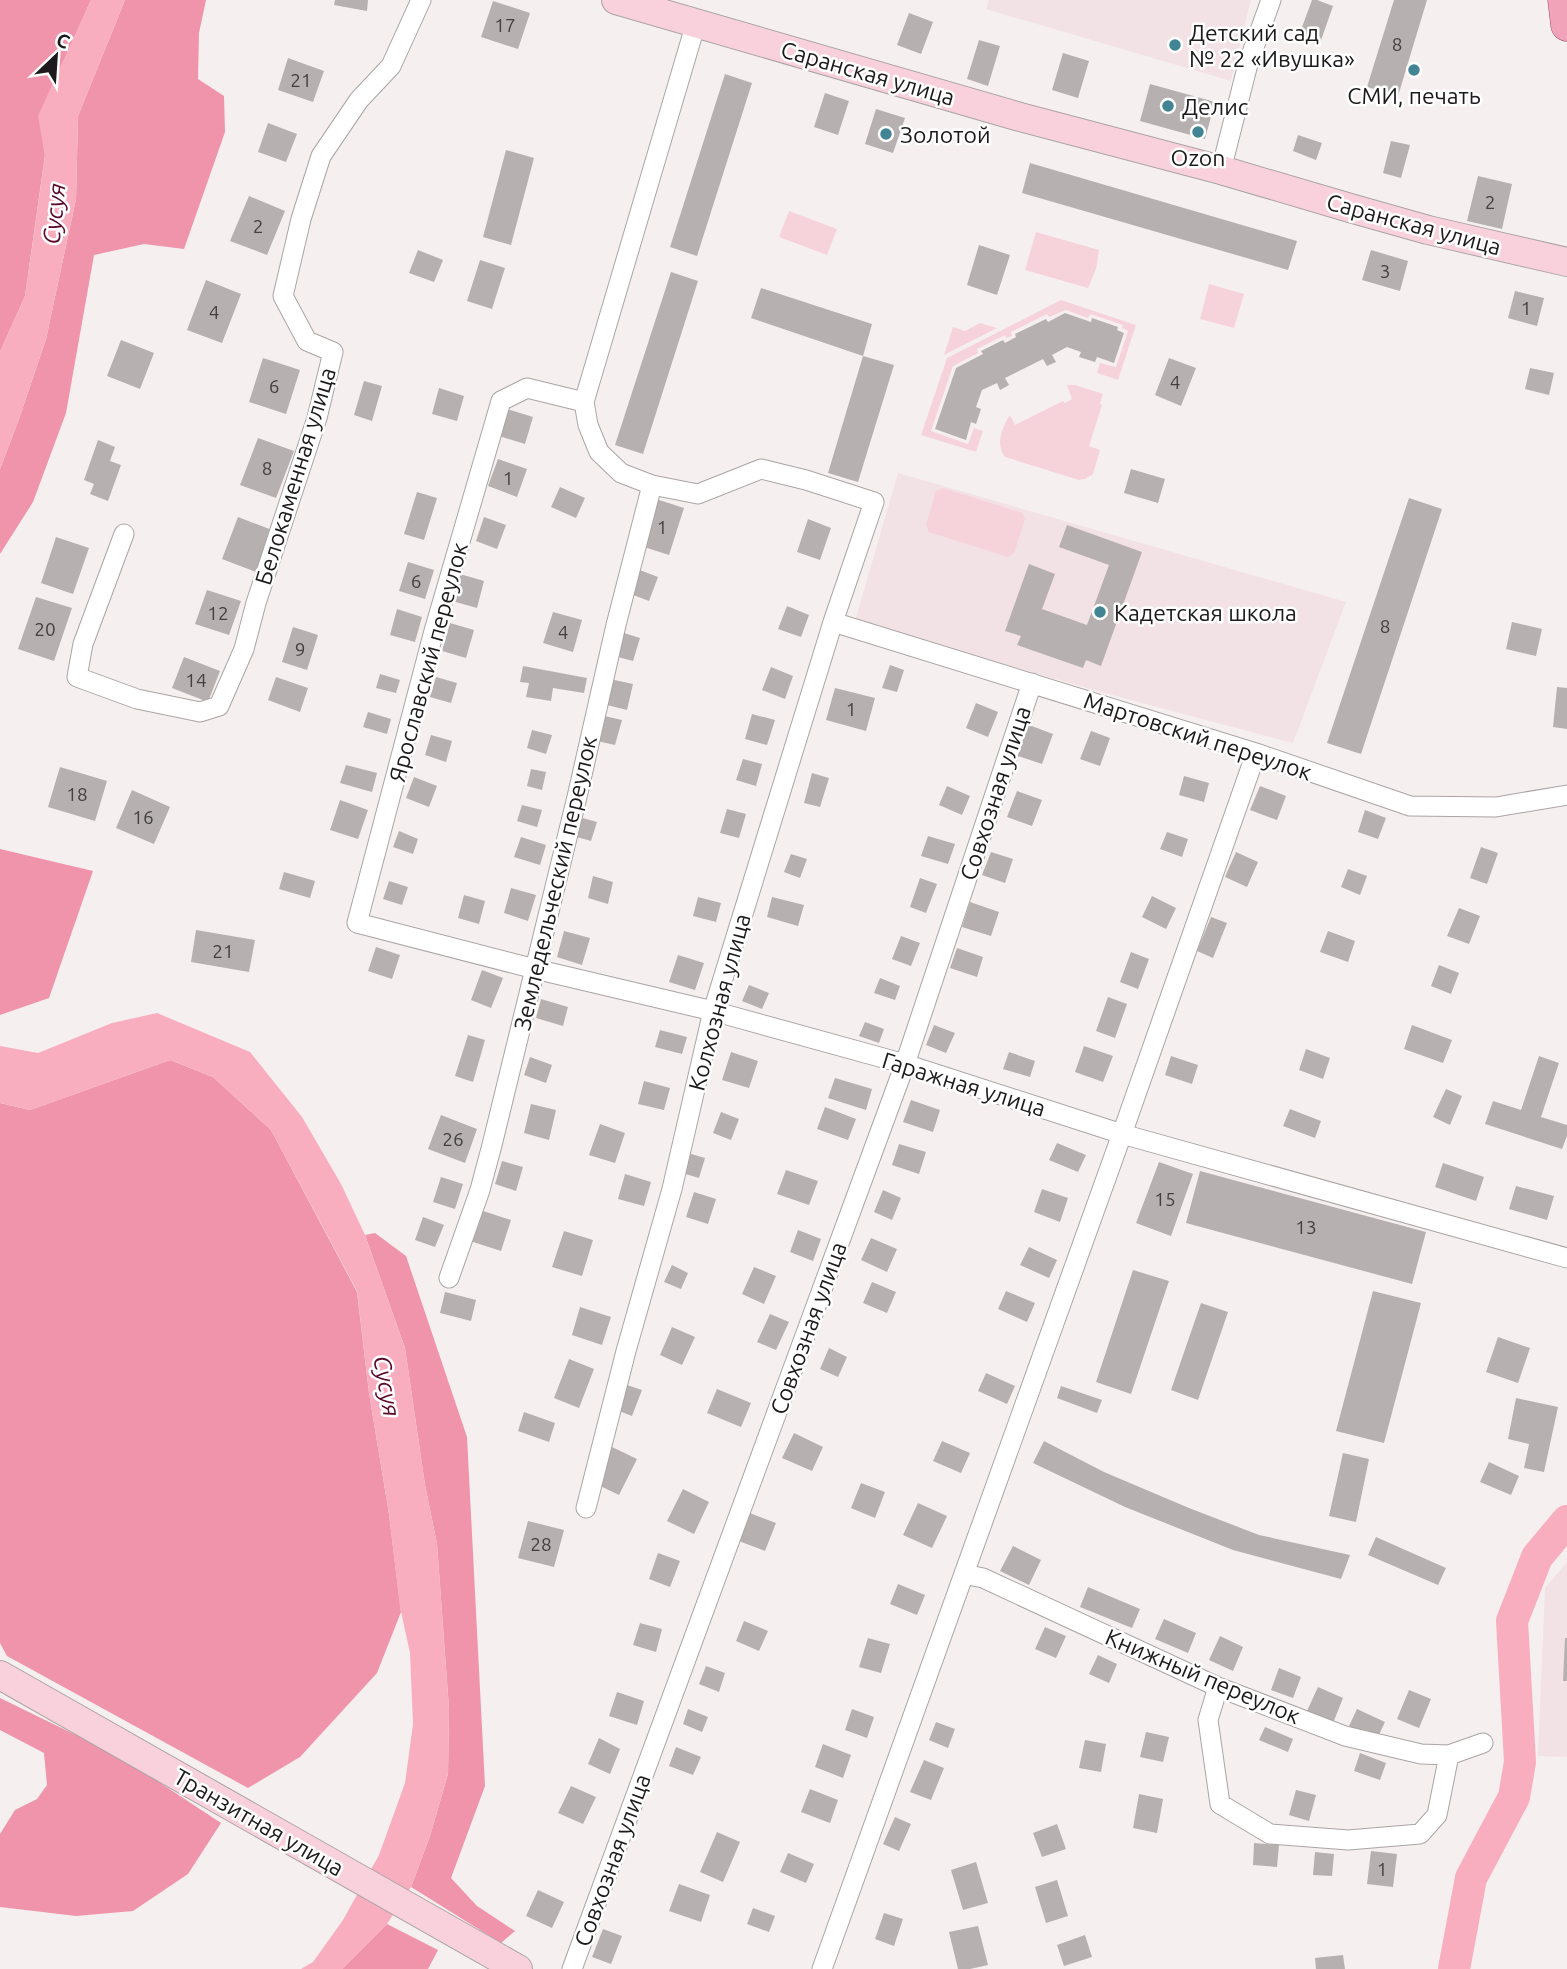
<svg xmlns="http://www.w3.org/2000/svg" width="1567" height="1969" font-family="Ubuntu,sans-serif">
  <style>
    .built { fill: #f2e1e5 }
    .green { fill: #f6d3da }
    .forest { fill: #ef94ab }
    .water { fill: #f9aec0 }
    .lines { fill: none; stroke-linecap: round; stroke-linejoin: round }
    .river { stroke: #f9aec0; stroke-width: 32 }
    .building { fill: #b7b0b1 }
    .street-casing { stroke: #aba4a5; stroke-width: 21 }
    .secondary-casing { stroke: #aba4a5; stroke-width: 30 }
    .primary-casing { stroke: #a04b64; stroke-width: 33 }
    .street { stroke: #fff; stroke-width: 19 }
    .secondary { stroke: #f8d1dc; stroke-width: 28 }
    .primary { stroke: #f1a3ba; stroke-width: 32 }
    .poi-dot { fill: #418594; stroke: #fff; stroke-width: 2.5 }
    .labels { text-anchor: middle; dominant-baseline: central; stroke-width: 5; stroke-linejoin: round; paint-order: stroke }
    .number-label { font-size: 19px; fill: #434040 }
    .poi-label { font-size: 23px; fill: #1c1a1a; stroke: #fff; text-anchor: start }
    .street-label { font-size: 23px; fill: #1c1a1a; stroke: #fff }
    .water-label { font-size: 24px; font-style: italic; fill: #5b0a2a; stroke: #fff }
  </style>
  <rect width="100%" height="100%" fill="#f6eff0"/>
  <path class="built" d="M989 0H1251L1231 81 986 9Z
    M898 473 1346 602 1293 743 1101 692 855 621Z
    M1567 1562V1757L1538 1756 1545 1588Z"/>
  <path class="green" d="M789 211 837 229 827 255 779 237Z
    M1036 232 1099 250 1096 269 1088 288 1025 270Z
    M1209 284 1244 294 1234 328 1200 319Z
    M1061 300 1136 325 1118 380 1097 373 1100 363 1116 367 1128 331 1122 328 1123 325 1090 314 1088 318 1066 310 1049 317 1047 314 1011 332 1012 336 1006 338 1005 335 977 349 978 353 953 366 931 431 968 444 974 428 983 431 976 452 921 435 947 358Z
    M980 323 997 328 944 355 953 327 965 331Z
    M1067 385H1075L1103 394 1100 404 1102 405 1089 446 1100 450 1093 474 1085 479 1079 480 1005 457C995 445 1002 427 1010 415L1015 425 1063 401 1065 403 1072 399Z
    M943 488 1022 513 1025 519 1014 553 1008 557 929 532 926 525 936 491Z"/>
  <path class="forest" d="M0 0H91L39 116 45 155 25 296 0 352Z
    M125 0H206L199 33 198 79 224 96 225 132 184 249 144 244 94 255 66 413 33 502 0 554V469L19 419 46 339 76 199 78 116Z
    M0 849 93 871 49 998 0 1015Z
    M170 1060 213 1077 271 1130 357 1292 369 1393 389 1514 401 1612 377 1673 300 1757 248 1788 7 1656 0 1643V1103L30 1110Z
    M375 1233 406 1256 467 1437 485 1786 451 1878 477 1906 515 1931 501 1943 411 1887 430 1836 448 1774 449 1709 437 1544 425 1485 405 1348 365 1235Z
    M0 1698 121 1757 221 1823 188 1874 133 1911 76 1916 0 1907V1834L15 1810 37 1799 47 1785 44 1753 0 1730Z
    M387 1924 438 1950 428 1969H342Z"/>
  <path class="water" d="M91 0H125L78 116 76 199 46 339 19 419 0 469V352L25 296 45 156 38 116Z
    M157 1013 250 1052 302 1117 341 1184 365 1235 405 1348 425 1485 437 1544 449 1709 448 1774 430 1836 411 1887 387 1924 342 1969H301L313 1962 343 1920 379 1855 405 1783 413 1724 410 1653 400 1607 389 1514 369 1393 357 1291 271 1130 213 1077 170 1060 30 1110 0 1103V1046L38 1053 112 1023Z"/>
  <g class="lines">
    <path class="river" d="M1454 1969 1471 1878 1514 1797 1520 1762 1512 1621 1537 1557 1567 1521"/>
  </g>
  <path class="building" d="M335 0H368L367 11 334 5Z
    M1312 0H1317L1333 6 1319 46 1298 38Z
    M1394 0H1427L1398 96 1367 87Z
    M493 1 530 13 518 49 481 37Z
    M909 13 933 22 921 54 897 45Z
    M979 40 1000 46 988 86 967 79Z
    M1063 53 1089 61 1078 98 1052 90Z
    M288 58 324 71 313 102 278 90Z
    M725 74 752 83 697 256 670 247Z
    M1150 84 1215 102 1205 139 1140 121Z
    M825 93 849 101 838 135 814 127Z
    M876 109 905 118 893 153 865 144Z
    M268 123 297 134 286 162 258 152Z
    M1298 135 1322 143 1316 160 1293 151Z
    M1391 141 1410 145 1401 178 1383 173Z
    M506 150 534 158 511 245 483 237Z
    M1030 163 1297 241 1288 270 1022 193Z
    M1478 176 1512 184 1502 229 1467 221Z
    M249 196 285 211 267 255 230 241Z
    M979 245 1010 255 997 295 967 285Z
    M418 250 443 260 434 282 409 273Z
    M1371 250 1408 261 1400 291 1362 280Z
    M480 260 505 268 492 309 467 301Z
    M671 272 698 281 643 454 615 445Z
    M206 280 241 294 222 343 187 330Z
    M761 288 872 324 863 356 894 365 858 482 828 473 863 356 751 318Z
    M1515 291 1544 298 1537 326 1508 318Z
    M1065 313 1091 322 1092 318 1118 327 1117 330 1124 333 1114 363 1097 357 1095 362 1079 357 1081 352 1067 347 1052 355 1056 362 1047 366 1043 359 1005 378 1009 385 1000 390 997 383 982 390 976 407 981 409 976 424 971 422 966 440 935 429 956 368 983 354 981 351 1003 340 1005 343 1016 337 1015 334 1046 319 1048 322Z
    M121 340 154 353 140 389 107 376Z
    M263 358 300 370 286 414 249 402Z
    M1169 358 1196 368 1181 406 1155 395Z
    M1530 368 1554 373 1549 395 1525 389Z
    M364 381 382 386 372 421 354 415Z
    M439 388 464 396 457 421 432 414Z
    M507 409 533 417 525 444 499 436Z
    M258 438 294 451 276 498 240 485Z
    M98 440 115 447 110 461 121 465 108 501 90 494 94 484 84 480Z
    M498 459 527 469 517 497 488 486Z
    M1131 469 1165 479 1158 503 1124 493Z
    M560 487 585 498 576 518 551 507Z
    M417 492 437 498 424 540 404 534Z
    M1409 498 1442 509 1361 754 1327 743Z
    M656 499 684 508 669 555 641 546Z
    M238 517 272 530 256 572 222 559Z
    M484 517 506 525 497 549 476 541Z
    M808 519 831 528 820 560 797 552Z
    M1067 525 1142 552 1101 666 1086 660 1083 668 1017 645 1021 636 1005 631 1029 564 1055 574 1042 609 1087 625 1109 565 1059 547Z
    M56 537 89 548 73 594 41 583Z
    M408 562 434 570 425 599 399 591Z
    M637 569 658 577 649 601 628 593Z
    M460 574 484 581 477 608 452 601Z
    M207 590 241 601 229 635 195 624Z
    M36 597 72 608 54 661 18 649Z
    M787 606 809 615 801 637 778 629Z
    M397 609 422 617 415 642 390 635Z
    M553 612 582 620 573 652 543 643Z
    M1512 622 1542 629 1536 656 1506 649Z
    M450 623 474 630 466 658 442 651Z
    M293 627 318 635 307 670 282 662Z
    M621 632 640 638 633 661 614 656Z
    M184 657 220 671 208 702 172 688Z
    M890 665 904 670 897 692 882 688Z
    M523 666 587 678 584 693 553 688 551 701 526 697 529 683 520 682Z
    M771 667 793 676 785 699 762 690Z
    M380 674 400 680 396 693 376 688Z
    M276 677 308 688 300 712 268 700Z
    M436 677 457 683 451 703 430 697Z
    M605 678 633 684 627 710 599 703Z
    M1557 687 1567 688V729L1553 727Z
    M835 688 875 698 866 731 826 720Z
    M976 703 998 712 988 737 966 728Z
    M368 712 391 719 387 734 363 727Z
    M752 714 775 720 767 745 745 739Z
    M600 715 622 720 615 745 593 740Z
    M1029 725 1053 734 1042 764 1018 756Z
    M532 730 552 735 546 754 527 748Z
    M1091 731 1110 738 1100 766 1080 759Z
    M431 735 452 741 446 762 425 755Z
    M743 759 762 764 756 786 736 780Z
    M346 765 377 773 372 792 340 783Z
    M60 767 107 781 95 821 48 807Z
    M531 769 546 772 542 790 527 786Z
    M812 773 829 778 820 807 804 803Z
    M1184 776 1209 783 1204 802 1179 795Z
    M414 777 437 786 429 807 406 798Z
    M947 786 970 796 962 815 939 805Z
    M1260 786 1286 796 1277 820 1250 810Z
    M132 790 170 807 154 844 116 828Z
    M1017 791 1042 800 1032 826 1007 817Z
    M340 800 368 810 358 839 330 830Z
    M522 805 542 810 537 827 517 821Z
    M727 809 746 814 739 838 720 833Z
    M1365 810 1386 818 1378 839 1358 832Z
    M579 817 597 822 591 841 573 836Z
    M399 831 418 839 413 854 393 847Z
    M1167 832 1188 839 1182 857 1160 849Z
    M928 836 955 844 948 864 921 856Z
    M521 837 546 845 540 865 514 857Z
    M1481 847 1498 853 1487 884 1470 878Z
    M991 852 1013 859 1005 883 982 875Z
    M1236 852 1258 862 1247 887 1225 877Z
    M791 854 807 859 800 878 784 872Z
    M1348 869 1367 876 1360 895 1341 887Z
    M284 872 315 881 310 898 279 889Z
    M593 876 613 882 608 904 588 898Z
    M920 878 937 884 926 913 910 907Z
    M389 881 408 887 402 905 383 899Z
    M511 888 536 895 528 921 504 913Z
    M464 895 485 901 479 924 458 918Z
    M1152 896 1176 908 1166 929 1142 917Z
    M698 897 721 903 716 922 693 916Z
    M772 897 804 905 798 926 767 917Z
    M970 902 999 912 991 936 962 927Z
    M1459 908 1480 916 1469 944 1447 936Z
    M1211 917 1227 923 1213 958 1197 951Z
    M196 930 255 940 249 972 191 962Z
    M564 931 590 938 582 965 557 957Z
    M1328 931 1355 941 1348 962 1320 952Z
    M901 936 920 943 911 966 892 959Z
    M376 947 400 955 392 979 368 971Z
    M957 948 983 957 977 977 950 968Z
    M1131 952 1149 959 1138 989 1120 982Z
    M678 955 704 963 695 990 669 982Z
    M1439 965 1459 973 1451 994 1431 986Z
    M482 970 503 978 491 1008 471 1000Z
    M880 978 900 986 895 1000 874 993Z
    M749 985 769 993 762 1009 742 1001Z
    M1108 997 1127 1004 1115 1038 1096 1031Z
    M541 999 568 1007 563 1026 536 1018Z
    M865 1022 884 1029 879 1043 859 1036Z
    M934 1025 955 1033 946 1053 926 1045Z
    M1412 1025 1452 1040 1443 1063 1404 1049Z
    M660 1030 687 1037 682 1054 655 1047Z
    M468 1035 485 1040 473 1082 455 1076Z
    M1084 1046 1113 1056 1103 1082 1075 1072Z
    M1306 1049 1330 1058 1323 1079 1299 1070Z
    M731 1052 758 1061 749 1088 722 1080Z
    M1009 1052 1035 1061 1030 1077 1003 1069Z
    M1171 1056 1198 1065 1192 1084 1165 1075Z
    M1539 1056 1559 1063 1541 1117 1567 1125V1136L1562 1149 1485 1124 1493 1101 1521 1110Z
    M530 1057 552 1065 546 1083 524 1075Z
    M835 1078 872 1089 866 1110 828 1098Z
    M644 1081 670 1088 664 1110 638 1104Z
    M1446 1089 1462 1096 1450 1125 1433 1117Z
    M911 1100 940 1110 933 1132 903 1122Z
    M531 1104 556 1110 549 1140 524 1133Z
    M825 1107 856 1119 848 1140 817 1129Z
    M1290 1109 1321 1121 1315 1138 1283 1126Z
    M721 1112 739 1119 731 1140 713 1133Z
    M441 1115 477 1129 465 1163 428 1149Z
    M600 1124 625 1133 615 1163 589 1155Z
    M1057 1143 1086 1155 1078 1172 1049 1160Z
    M899 1144 926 1152 919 1174 892 1165Z
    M688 1153 705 1158 699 1178 682 1173Z
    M502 1161 523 1167 516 1191 495 1184Z
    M1159 1162 1193 1174 1171 1236 1136 1223Z
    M1443 1163 1484 1177 1476 1201 1435 1187Z
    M786 1170 818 1181 809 1205 777 1194Z
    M1200 1171 1426 1232 1412 1284 1186 1223Z
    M625 1174 651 1182 644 1206 618 1199Z
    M441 1177 463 1184 455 1209 433 1202Z
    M1516 1186 1554 1196 1547 1220 1509 1209Z
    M1042 1189 1068 1198 1060 1222 1034 1212Z
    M883 1190 901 1198 892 1220 874 1212Z
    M694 1192 716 1199 708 1224 686 1217Z
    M480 1210 511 1220 501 1251 470 1241Z
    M423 1217 444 1225 435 1247 415 1240Z
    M798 1230 821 1239 813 1261 790 1252Z
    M564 1231 593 1240 582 1276 552 1267Z
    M871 1238 897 1249 887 1272 861 1260Z
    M1029 1247 1057 1260 1049 1278 1020 1265Z
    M672 1265 688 1273 681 1289 664 1282Z
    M754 1267 776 1276 764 1304 742 1294Z
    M1133 1270 1169 1281 1131 1394 1096 1382Z
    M872 1282 896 1292 887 1313 863 1303Z
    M1006 1291 1035 1303 1027 1322 998 1309Z
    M1373 1291 1421 1303 1384 1443 1336 1431Z
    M445 1292 476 1300 471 1321 440 1313Z
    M1201 1303 1228 1312 1198 1400 1171 1390Z
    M580 1307 611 1317 602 1345 572 1335Z
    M770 1314 789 1322 776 1350 757 1342Z
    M672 1327 695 1337 682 1365 660 1355Z
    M1498 1337 1530 1348 1518 1383 1486 1372Z
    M829 1348 847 1357 838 1377 820 1369Z
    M569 1359 594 1369 579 1408 554 1398Z
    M986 1373 1015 1386 1007 1404 978 1391Z
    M621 1383 642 1390 632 1416 611 1408Z
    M1061 1386 1102 1400 1097 1413 1057 1398Z
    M717 1389 751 1403 741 1427 707 1413Z
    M1516 1398 1558 1407 1544 1472 1524 1468 1529 1444 1508 1439Z
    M524 1412 555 1423 549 1442 518 1431Z
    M794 1433 823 1447 812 1471 782 1458Z
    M942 1441 970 1453 961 1473 933 1461Z
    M1044 1441 1104 1472 1189 1508 1259 1535 1350 1555 1341 1579 1233 1550 1125 1507 1033 1463Z
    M612 1447 637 1459 619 1495 594 1483Z
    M1343 1453 1369 1459 1356 1522 1329 1516Z
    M1489 1462 1519 1476 1511 1495 1480 1482Z
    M861 1483 885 1492 875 1518 851 1508Z
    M683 1489 709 1502 694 1534 667 1521Z
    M918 1503 947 1516 932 1548 903 1535Z
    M747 1512 776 1523 765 1551 736 1540Z
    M528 1521 564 1530 554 1567 518 1558Z
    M1376 1537 1446 1568 1438 1585 1368 1555Z
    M1013 1546 1041 1560 1029 1585 1000 1571Z
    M658 1553 680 1561 670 1587 649 1579Z
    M898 1584 925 1595 917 1615 890 1604Z
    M1088 1587 1140 1609 1132 1628 1080 1607Z
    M1164 1619 1196 1633 1188 1653 1155 1639Z
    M744 1621 768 1631 759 1651 736 1641Z
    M640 1623 662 1629 656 1652 633 1645Z
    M1045 1627 1066 1636 1056 1658 1035 1649Z
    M1220 1636 1243 1647 1233 1671 1209 1660Z
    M868 1638 890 1644 881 1673 859 1667Z
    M1565 1638H1567V1681H1563Z
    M1098 1655 1117 1664 1109 1683 1089 1674Z
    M706 1666 725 1673 719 1692 699 1684Z
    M1279 1668 1301 1677 1293 1698 1271 1690Z
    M1318 1687 1343 1698 1333 1723 1307 1711Z
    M1409 1690 1431 1699 1419 1728 1397 1719Z
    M617 1692 644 1701 637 1725 609 1716Z
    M688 1709 708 1717 702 1732 683 1724Z
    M852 1709 874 1717 867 1738 845 1730Z
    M1357 1709 1385 1722 1377 1739 1349 1726Z
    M936 1722 955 1729 948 1748 929 1740Z
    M1265 1727 1293 1739 1288 1752 1259 1740Z
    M1146 1732 1169 1737 1163 1762 1140 1757Z
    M599 1738 620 1749 610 1774 588 1764Z
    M1085 1740 1106 1744 1101 1772 1079 1768Z
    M823 1744 851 1755 843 1778 815 1767Z
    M676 1747 701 1757 693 1775 669 1766Z
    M1360 1753 1386 1763 1380 1780 1354 1771Z
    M924 1760 944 1768 931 1800 910 1792Z
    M571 1786 596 1797 583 1824 558 1813Z
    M810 1789 838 1800 830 1823 801 1812Z
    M1296 1790 1316 1795 1309 1821 1289 1815Z
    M1139 1794 1163 1799 1157 1833 1133 1828Z
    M895 1817 911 1824 899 1851 883 1844Z
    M1057 1824 1066 1849 1042 1857 1033 1833Z
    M717 1832 740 1842 723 1882 700 1872Z
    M1254 1843 1279 1845 1277 1867 1253 1865Z
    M1371 1851 1397 1854 1393 1887 1367 1884Z
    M1315 1852 1334 1854 1332 1876 1313 1875Z
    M788 1853 814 1864 806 1883 780 1872Z
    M976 1862 988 1903 963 1910 951 1870Z
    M1057 1880 1068 1916 1046 1923 1035 1887Z
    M679 1884 710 1895 701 1922 669 1911Z
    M538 1890 564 1902 552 1928 526 1916Z
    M753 1908 775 1916 769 1932 747 1924Z
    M884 1913 903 1919 894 1946 875 1939Z
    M978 1926 988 1965 970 1969H958L949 1932Z
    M603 1929 622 1936 611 1964 592 1957Z
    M1085 1935 1092 1957 1064 1966 1057 1945Z
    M1343 1955 1345 1969H1316L1315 1958Z"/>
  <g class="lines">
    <g class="street-casing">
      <path id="street" d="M1221 170 1248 64 1271 0
        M584 402 696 23
        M124 534 83 644 77 677 137 699 200 712 219 706 244 649 256 603 317 418 333 352 307 341 283 296 301 219 321 156 359 100 391 66 421 0
        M833 622 1256 753 1410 806 1496 807 1567 795
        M449 1278 480 1190 492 1145 577 797 616 625 652 485
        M586 1508 626 1351 672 1189 713 1011 833 622 874 502 806 480 761 469 698 494 652 485 621 473 599 452 588 425 584 402 527 388 501 401 434 631 357 923 535 969 713 1011 905 1064 1122 1134 1567 1258
        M964 1574 983 1578 1218 1687 1345 1736 1421 1754 1449 1755
        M1218 1687 1208 1720 1220 1804 1270 1834 1348 1840 1420 1834 1437 1815 1449 1755 1483 1743
        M572 1969 905 1064 1032 683
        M822 1969 1122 1134 1256 753"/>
    </g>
    <g class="secondary-casing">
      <path id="secondary" d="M616 0 1020 117 1221 170 1350 208 1428 230 1567 262
        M0 1675 518 1969"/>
    </g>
    <g class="primary-casing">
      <path id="primary" d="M1564 0 1567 25"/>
    </g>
    <use href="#street" class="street"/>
    <use href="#secondary" class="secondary"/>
    <use href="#primary" class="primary"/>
  </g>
  <g class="poi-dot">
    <circle cx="1175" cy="45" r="7"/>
    <circle cx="1414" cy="70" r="7"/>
    <circle cx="1168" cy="106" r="7"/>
    <circle cx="1198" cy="132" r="7"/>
    <circle cx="886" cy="134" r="7"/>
    <circle cx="1100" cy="612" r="7"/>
  </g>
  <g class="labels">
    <g class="number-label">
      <text x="505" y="25">17</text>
      <text x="1397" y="44">8</text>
      <text x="301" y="80">21</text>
      <text x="1490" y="202">2</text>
      <text x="258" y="226">2</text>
      <text x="1385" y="271">3</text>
      <text x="1526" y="308">1</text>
      <text x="214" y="312">4</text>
      <text x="1175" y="382">4</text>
      <text x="274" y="386">6</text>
      <text x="267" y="468">8</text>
      <text x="508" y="478">1</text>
      <text x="662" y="527">1</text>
      <text x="416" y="581">6</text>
      <text x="218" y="613">12</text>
      <text x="1385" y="626">8</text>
      <text x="45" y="629">20</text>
      <text x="563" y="632">4</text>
      <text x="300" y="649">9</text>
      <text x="196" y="680">14</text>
      <text x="851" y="709">1</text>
      <text x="77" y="794">18</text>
      <text x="143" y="817">16</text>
      <text x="223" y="951">21</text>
      <text x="453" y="1139">26</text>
      <text x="1165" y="1199">15</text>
      <text x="1306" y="1227">13</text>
      <text x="541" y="1544">28</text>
      <text x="1382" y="1869">1</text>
    </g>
    <g class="poi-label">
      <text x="1189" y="32">Детский сад<tspan x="1189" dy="26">№ 22 «Ивушка»</tspan></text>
      <text x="1414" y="95" text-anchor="middle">СМИ, печать</text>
      <text x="1182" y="106">Делис</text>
      <text x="900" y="134">Золотой</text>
      <text x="1198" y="157" text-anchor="middle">Ozon</text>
      <text x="1114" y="612">Кадетская школа</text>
    </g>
    <g class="street-label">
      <text transform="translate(868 73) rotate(16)">Саранская улица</text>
      <text transform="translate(1414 224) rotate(15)">Саранская улица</text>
      <text transform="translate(295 476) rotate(-73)">Белокаменная улица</text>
      <text transform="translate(428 662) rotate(-75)">Ярославский переулок</text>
      <text transform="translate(1198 736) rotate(18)">Мартовский переулок</text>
      <text transform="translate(995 793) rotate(-72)">Совхозная улица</text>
      <text transform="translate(555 883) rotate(-77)">Земледельческий переулок</text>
      <text transform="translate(719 1002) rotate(-75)">Колхозная улица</text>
      <text transform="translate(964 1084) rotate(17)">Гаражная улица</text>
      <text transform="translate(808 1328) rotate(-70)">Совхозная улица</text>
      <text transform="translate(1203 1676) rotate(23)">Книжный переулок</text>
      <text transform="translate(259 1822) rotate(30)">Транзитная улица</text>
      <text transform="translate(612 1860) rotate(-70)">Совхозная улица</text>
    </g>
    <g class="water-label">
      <text transform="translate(54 214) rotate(-84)">Сусуя</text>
      <text transform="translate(387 1386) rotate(80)">Сусуя</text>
    </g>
  </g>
  <g transform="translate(56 56) rotate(25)" stroke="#ffffff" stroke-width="5" paint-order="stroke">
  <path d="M0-5L12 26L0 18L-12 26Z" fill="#1c1a1a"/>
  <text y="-10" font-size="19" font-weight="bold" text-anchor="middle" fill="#1c1a1a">С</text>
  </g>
</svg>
